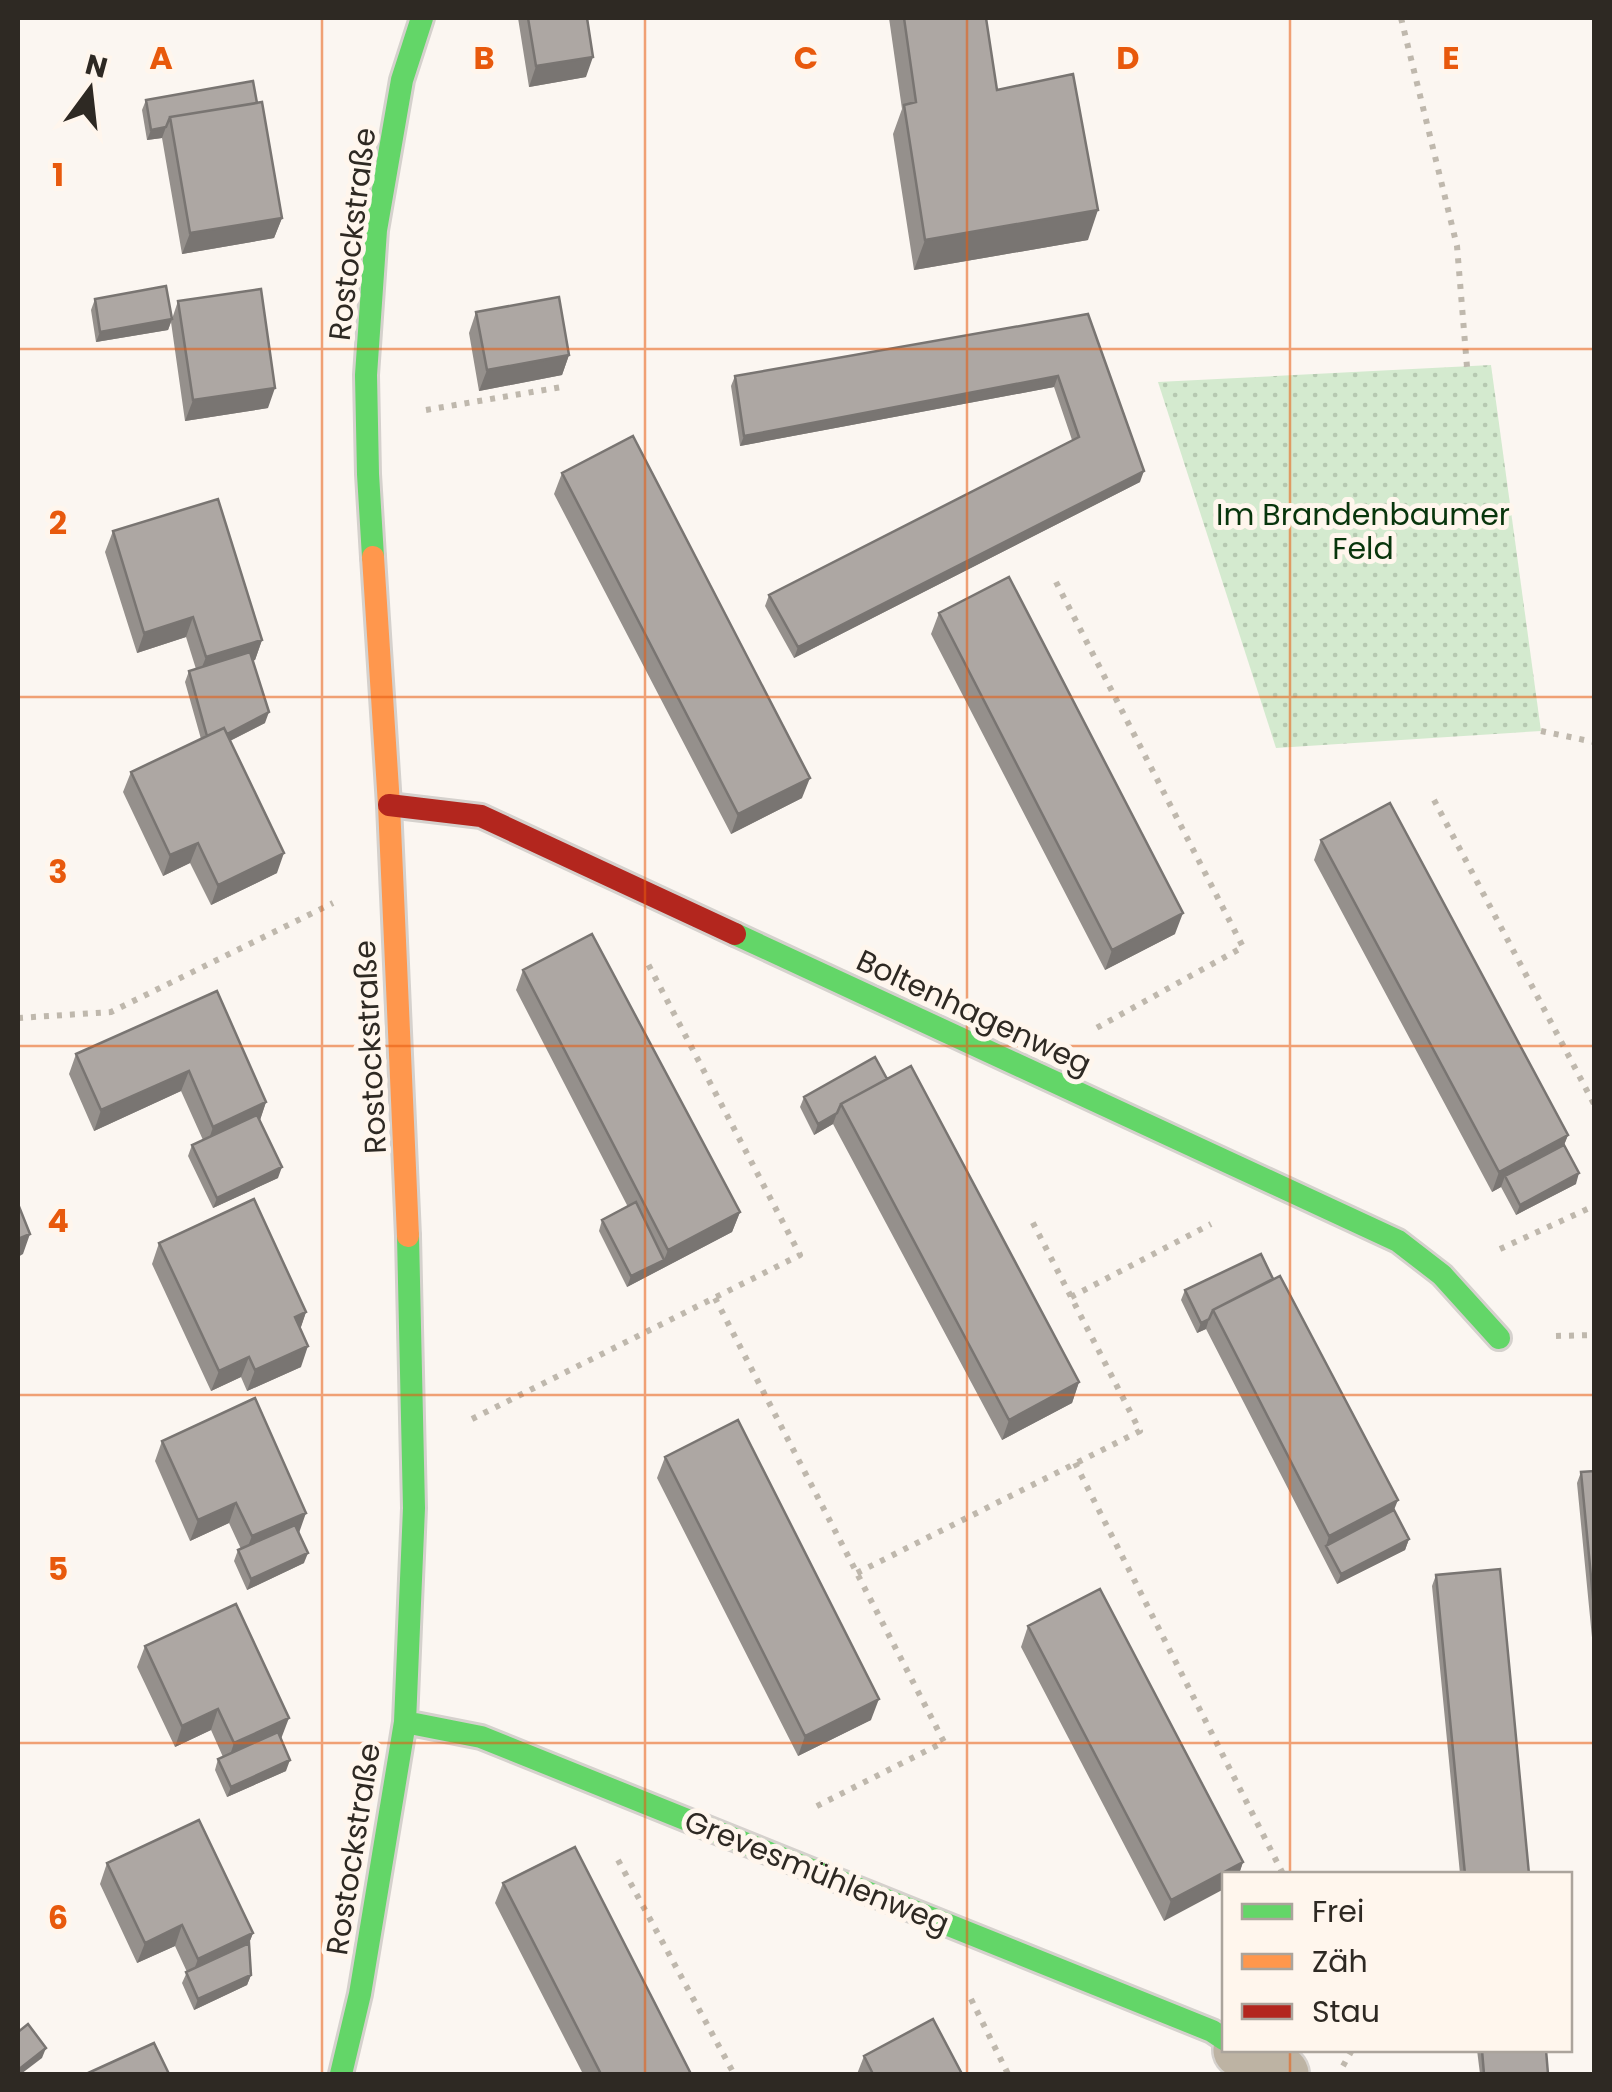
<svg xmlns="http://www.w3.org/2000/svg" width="1612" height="2092" font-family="Poppins,sans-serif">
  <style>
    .grass { fill: url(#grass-dots) }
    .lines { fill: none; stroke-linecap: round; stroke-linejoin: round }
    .street-casing { stroke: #d5d1cd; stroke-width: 60 }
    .fast-casing { stroke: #d5d1cd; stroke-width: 28 }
    .slow-casing { stroke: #d5d1cd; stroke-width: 28 }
    .jam-casing { stroke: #d5d1cd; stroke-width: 28 }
    .path { stroke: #bfb8ad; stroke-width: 6; stroke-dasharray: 5 8; stroke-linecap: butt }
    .street { stroke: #bdb3a3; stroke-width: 55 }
    .fast { stroke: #63d668; stroke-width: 22 }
    .slow { stroke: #ff974d; stroke-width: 22 }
    .jam { stroke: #b3261e; stroke-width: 22 }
    .wall { fill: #95908c }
    .shaded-wall { fill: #797572 }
    .building { fill: #ada7a3; stroke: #797572; stroke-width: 2.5 }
    .grid { fill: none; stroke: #e8590c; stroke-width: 2.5; stroke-opacity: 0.55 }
    .labels { text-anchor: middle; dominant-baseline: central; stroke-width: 10; stroke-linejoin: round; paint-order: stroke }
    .street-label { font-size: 30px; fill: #2e2923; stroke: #fff6ed }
    .park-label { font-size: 30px; fill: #08350c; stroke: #fff6ed }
    .grid-label { font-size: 32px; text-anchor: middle; font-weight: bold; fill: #e8590c; stroke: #fff6ed; stroke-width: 10; stroke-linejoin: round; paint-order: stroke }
  </style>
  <defs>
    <pattern id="grass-dots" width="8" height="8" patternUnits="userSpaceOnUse" patternTransform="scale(2.5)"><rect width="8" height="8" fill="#d4eacf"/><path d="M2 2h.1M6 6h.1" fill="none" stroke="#b6c9b1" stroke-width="1.8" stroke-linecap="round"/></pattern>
  </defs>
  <rect width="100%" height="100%" fill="#fbf6f1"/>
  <path class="grass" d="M1491 365 1541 731 1276 748 1158 382Z"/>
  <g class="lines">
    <g class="street-casing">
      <path id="street" d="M1241 2050 1281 2074"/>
    </g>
    <g class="fast-casing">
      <path id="fast" d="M373 557 368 474 366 375 376 230 402 80 422 18
        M735 934 1398 1241 1442 1275 1499 1338
        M405 1722 481 1737 1212 2031 1224 2039
        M341 2074 360 1994 405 1722 414 1508 408 1236"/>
    </g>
    <g class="slow-casing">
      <path id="slow" d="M373 557 389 805 408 1236"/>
    </g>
    <g class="jam-casing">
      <path id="jam" d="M389 805 481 816 735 934"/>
    </g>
    <path class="path" d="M1401 18 1457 246 1467 367
      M426 410 562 387
      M1056 582 1243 947 1091 1031
      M1541 731 1594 742
      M1434 800 1594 1104
      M18 1018 111 1012 333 903
      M1500 1249 1594 1206
      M1071 1297 1211 1224
      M715 1298 944 1742 815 1807
      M1556 1336 1594 1335
      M472 1419 800 1255 647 962
      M1075 1463 1283 1874
      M857 1573 1140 1431 1032 1221
      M618 1860 734 2074
      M971 1999 1008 2074
      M1343 2066 1352 2050"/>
    <use href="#street" class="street"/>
    <use href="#fast" class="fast"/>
    <use href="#slow" class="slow"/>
    <use href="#jam" class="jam"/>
  </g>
  <path class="wall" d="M518 18H587L586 77 529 87Z
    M889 18H986L997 90 1088 240 914 270 893 134 902 109Z
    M146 100 282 218 274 238 182 254 162 138 147 140 142 110Z
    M95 299 172 319 178 301 268 408 185 421 171 322 168 330 96 342 91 310Z
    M476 312 569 355 562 375 479 391 469 333Z
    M1088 314 1140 482 794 658 765 606 769 595 1072 440 1054 387 740 446 731 386 735 376Z
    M562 473 802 798 731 834 554 494Z
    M113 531 262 640 255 660 252 661 265 723 230 741 277 873 211 905 190 863 163 876 123 792 131 772 201 739 185 682 189 671 196 669 186 637 137 653 105 552Z
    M939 613 1175 934 1105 970 931 634Z
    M1321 840 1568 1135 1564 1145 1576 1184 1516 1215 1501 1187 1492 1192 1314 860Z
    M523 970 740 1212 732 1232 627 1287 599 1231 602 1220 628 1207 516 990Z
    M217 991 266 1102 260 1120 278 1178 213 1208 188 1156 192 1145 203 1140 181 1091 94 1131 69 1074 76 1054Z
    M887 1079 1079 1382 1072 1403 1002 1440 833 1124 814 1135 800 1107 804 1097Z
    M159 1243 306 1312 300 1329 301 1367 247 1391 241 1377 211 1391 152 1264Z
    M1261 1254 1409 1539 1405 1550 1337 1584 1206 1329 1197 1333 1181 1300 1185 1290Z
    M162 1441 299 1533 304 1563 247 1590 234 1561 238 1550 241 1549 229 1523 190 1541 155 1461Z
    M665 1457 871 1720 798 1756 657 1478Z
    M1594 1471V1658L1577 1483 1581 1472Z
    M1436 1575 1529 1874H1460L1432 1586Z
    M1028 1626 1243 1862 1239 1874H1224L1164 1921 1021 1647Z
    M145 1646 281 1739 286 1771 227 1797 215 1770 218 1759 223 1757 211 1730 175 1747 137 1667Z
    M107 1863 253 1933 249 1943 251 1975 247 1985 194 2010 182 1983 187 1972 175 1946 137 1963 100 1884Z
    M503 1883 691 2074H583L495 1903Z
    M1477 2050H1546L1548 2074H1480Z
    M864 2056 962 2074H857Z"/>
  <path class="shaded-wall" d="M593 57 586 77 529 87 536 66Z
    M166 127 162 138 147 140 151 130Z
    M1098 210 1088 240 914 270 925 240Z
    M282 218 274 238 182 254 190 233Z
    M172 319 168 330 96 342 100 332Z
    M569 355 562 375 479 391 487 370Z
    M1058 376 1054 387 740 446 744 436Z
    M275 388 268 408 185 421 193 400Z
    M1144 471 1140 482 794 658 798 647Z
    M193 617 186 637 137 653 144 633Z
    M262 640 255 660 198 677 206 657Z
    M269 712 265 723 206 753 209 743Z
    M810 778 802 798 731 834 738 814Z
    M198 843 190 863 163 876 170 855Z
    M284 853 277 873 211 905 218 885Z
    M1183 913 1175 934 1105 970 1112 950Z
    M189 1071 181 1091 94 1131 101 1110Z
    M266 1102 259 1123 206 1148 213 1127Z
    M837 1113 833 1124 814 1135 818 1124Z
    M1568 1135 1560 1155 1505 1176 1501 1187 1492 1192 1499 1172Z
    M282 1167 278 1178 213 1208 217 1198Z
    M1579 1173 1576 1184 1516 1215 1520 1205Z
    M740 1212 732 1232 627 1287 631 1276 664 1260 668 1250Z
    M30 1234 23 1254 18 1257V1239Z
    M306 1312 299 1333 295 1317Z
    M1209 1319 1206 1329 1197 1333 1201 1323Z
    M308 1346 301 1367 247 1391 255 1370Z
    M249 1357 241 1377 211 1391 219 1371Z
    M1079 1382 1072 1403 1002 1440 1009 1420Z
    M1398 1500 1390 1520 1326 1546 1329 1536Z
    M236 1503 229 1523 190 1541 198 1520Z
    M306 1513 299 1533 244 1556 252 1536Z
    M1409 1539 1405 1550 1337 1584 1341 1574Z
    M308 1553 304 1563 247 1590 251 1579Z
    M879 1699 871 1720 798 1756 805 1736Z
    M218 1709 211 1730 175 1747 182 1726Z
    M289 1718 281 1739 227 1764 234 1743Z
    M290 1760 286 1771 227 1797 231 1787Z
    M1243 1862 1239 1874H1224V1889L1164 1921 1171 1900Z
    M182 1925 175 1946 137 1963 145 1943Z
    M253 1933 245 1954 190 1980 198 1959Z
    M251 1975 247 1985 194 2010 198 1999Z
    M46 2048 42 2058 21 2074H18V2070Z"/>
  <path class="building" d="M528 18H587L593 57 536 66Z
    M904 18H986L997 90 1073 74 1098 210 925 240 904 105 916 102Z
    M253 81 257 103 170 117 166 127 151 130 146 100Z
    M262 102 282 218 190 233 170 117Z
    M166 286 172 319 100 332 95 299Z
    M261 289 275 388 193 400 178 301Z
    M559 297 569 355 487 370 476 312Z
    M1088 314 1144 471 798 647 769 595 1079 437 1058 376 744 436 735 376Z
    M633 436 810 778 738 814 562 473Z
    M218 499 262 640 206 657 193 617 144 633 113 531Z
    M1009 577 1183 913 1112 950 939 613Z
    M250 652 269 712 227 734 224 728 207 736 189 671Z
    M224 728 284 853 218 885 198 843 170 855 131 772Z
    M1390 803 1568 1135 1499 1172 1321 840Z
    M592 934 740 1212 668 1250 523 970Z
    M217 991 266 1102 213 1127 189 1071 101 1110 76 1054Z
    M875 1057 887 1079 841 1104 837 1113 818 1124 804 1097Z
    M911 1066 1079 1382 1009 1420 841 1104Z
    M257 1115 282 1167 217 1198 192 1145Z
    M1564 1145 1579 1173 1520 1205 1505 1176Z
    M254 1199 306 1312 295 1317 308 1346 255 1370 249 1357 219 1371 159 1243Z
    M636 1202 664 1260 631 1276 602 1220Z
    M18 1204 30 1234 18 1239Z
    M1261 1254 1273 1279 1213 1310 1209 1319 1201 1323 1185 1290Z
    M1280 1276 1398 1500 1329 1536 1213 1310Z
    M255 1398 306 1513 252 1536 236 1503 198 1520 162 1441Z
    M738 1420 879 1699 805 1736 665 1457Z
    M1594 1471V1608L1581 1472Z
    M1394 1510 1409 1539 1341 1574 1326 1546Z
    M295 1525 308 1553 251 1579 238 1550Z
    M1500 1569 1529 1874H1465L1436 1575Z
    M1100 1589 1243 1862 1171 1900 1028 1626Z
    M236 1604 289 1718 234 1743 218 1709 182 1726 145 1646Z
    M278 1732 290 1760 231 1787 218 1759Z
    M199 1820 253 1933 198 1959 182 1925 145 1943 107 1863Z
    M575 1847 691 2074H601L503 1883Z
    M249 1943 251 1975 198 1999 186 1972Z
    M933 2019 962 2074H873L864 2056Z
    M28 2024 46 2048 18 2070V2032Z
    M154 2043 169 2074H86Z
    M1482 2050H1546L1548 2074H1484Z"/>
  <path class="grid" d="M322 18V2074M645 18V2074M967 18V2074M1290 18V1874M18 349H1594M18 697H1594M18 1046H1594M18 1395H1594M18 1743H1594M1290 2050V2074"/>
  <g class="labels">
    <g class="street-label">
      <text transform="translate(352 234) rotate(-83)">Rostockstraße</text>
      <text transform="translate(974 1012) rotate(25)">Boltenhagenweg</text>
      <text transform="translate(370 1047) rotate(-93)">Rostockstraße</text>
      <text transform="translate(353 1849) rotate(-81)">Rostockstraße</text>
      <text transform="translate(817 1872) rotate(22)">Grevesmühlenweg</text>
    </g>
    <g class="park-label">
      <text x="1363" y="514">Im Brandenbaumer<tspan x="1363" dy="34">Feld</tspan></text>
    </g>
  </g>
  <g class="grid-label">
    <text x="161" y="69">A</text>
    <text x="484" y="69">B</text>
    <text x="806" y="69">C</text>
    <text x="1128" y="69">D</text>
    <text x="1451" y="69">E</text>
    <text x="58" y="186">1</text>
    <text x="58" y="534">2</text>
    <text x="58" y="883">3</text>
    <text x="58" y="1232">4</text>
    <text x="58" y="1580">5</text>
    <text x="58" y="1929">6</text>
  </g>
  <rect width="1612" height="2092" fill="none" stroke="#2e2923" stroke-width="40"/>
  <rect x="1222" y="1872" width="350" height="180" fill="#fff6ed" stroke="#aba49c" stroke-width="2.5"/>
  <rect x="1242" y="1904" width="50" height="15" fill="#63d668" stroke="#aba49c" stroke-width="2.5"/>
  <text x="1312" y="1922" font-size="30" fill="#2e2923">Frei</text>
  <rect x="1242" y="1954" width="50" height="15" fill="#ff974d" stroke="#aba49c" stroke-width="2.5"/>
  <text x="1312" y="1972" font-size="30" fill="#2e2923">Zäh</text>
  <rect x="1242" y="2004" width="50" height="15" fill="#b3261e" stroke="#aba49c" stroke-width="2.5"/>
  <text x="1312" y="2022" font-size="30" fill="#2e2923">Stau</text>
  <g transform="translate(90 90) rotate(15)" stroke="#fff6ed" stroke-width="8" paint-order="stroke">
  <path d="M0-8L18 38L0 25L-18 38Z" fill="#2e2923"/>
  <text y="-15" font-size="28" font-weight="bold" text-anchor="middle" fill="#2e2923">N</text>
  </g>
</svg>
